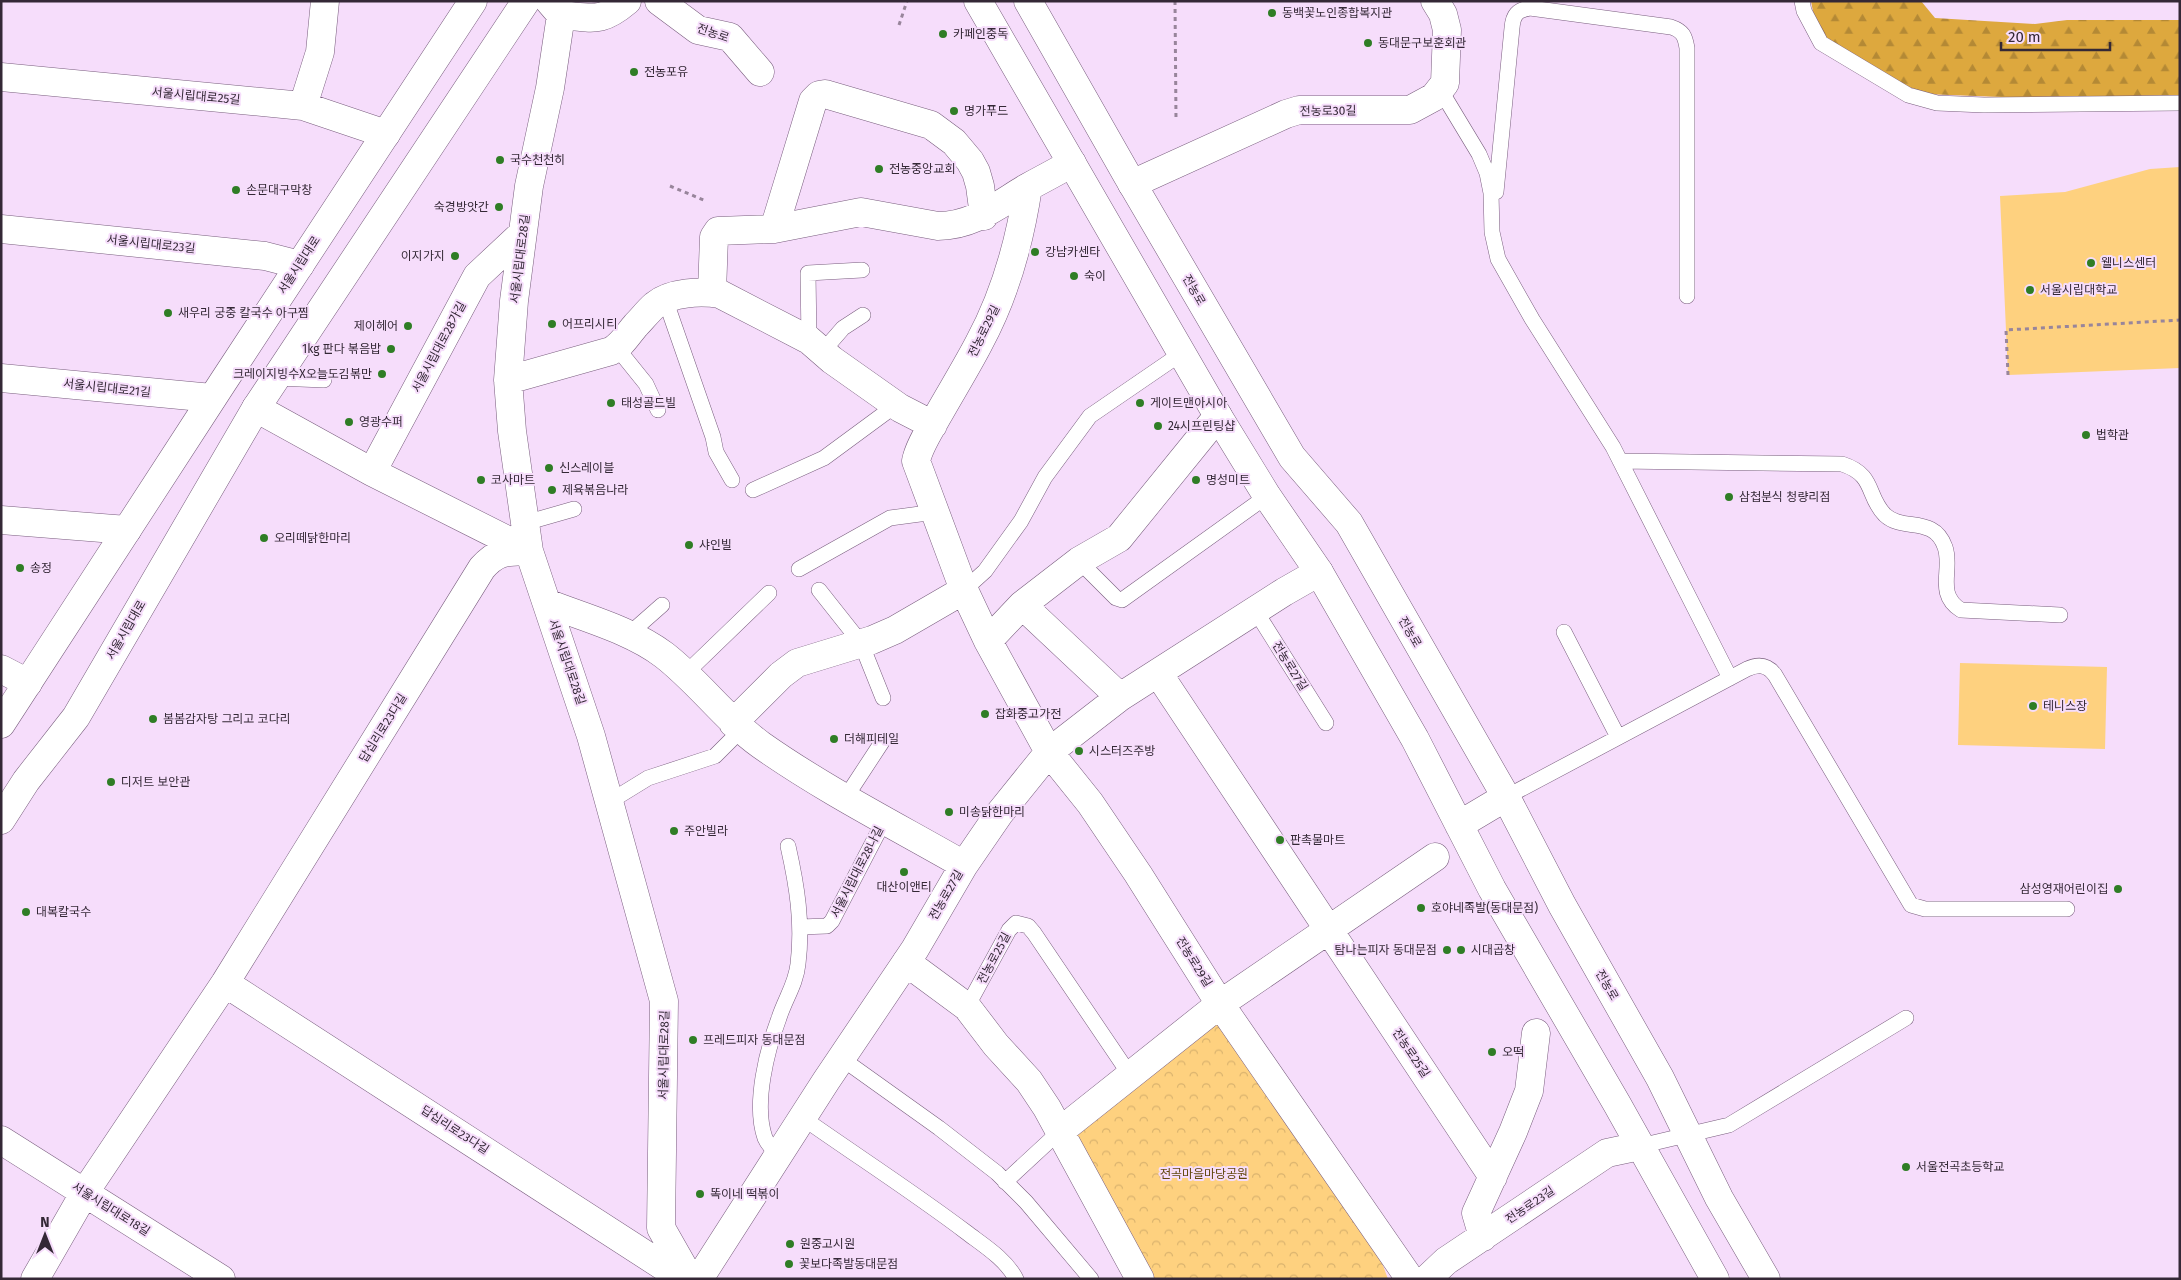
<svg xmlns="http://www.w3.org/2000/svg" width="2181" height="1280" font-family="'Fira Sans','Noto Sans KR',sans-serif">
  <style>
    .forest { fill: url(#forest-firs) }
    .park { fill: url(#park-crowns) }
    .pitch { fill: #fed17f }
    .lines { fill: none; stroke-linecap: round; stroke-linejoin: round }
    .service-casing { stroke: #795e7e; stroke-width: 16 }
    .minor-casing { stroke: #795e7e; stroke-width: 29 }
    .secondary-casing { stroke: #795e7e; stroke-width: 29 }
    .path { stroke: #98859b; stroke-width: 3; stroke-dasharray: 4 4; stroke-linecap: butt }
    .service { stroke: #fff; stroke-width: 15 }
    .minor { stroke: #fff; stroke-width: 28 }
    .secondary { stroke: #fff; stroke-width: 28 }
    .poi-dot { fill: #2f7d25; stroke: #f6ddfb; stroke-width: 2 }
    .labels { text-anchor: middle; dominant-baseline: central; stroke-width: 4; stroke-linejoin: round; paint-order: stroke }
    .poi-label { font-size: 12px; fill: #342836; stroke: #f6ddfb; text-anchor: start }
    .street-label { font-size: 12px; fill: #342836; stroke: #f6ddfb }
    .park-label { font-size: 12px; fill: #62470d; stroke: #f6ddfb }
  </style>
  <defs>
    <pattern id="forest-firs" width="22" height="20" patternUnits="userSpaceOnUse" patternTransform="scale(1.25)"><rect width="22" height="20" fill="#dda83e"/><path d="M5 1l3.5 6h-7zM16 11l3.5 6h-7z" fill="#b48935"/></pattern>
    <pattern id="park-crowns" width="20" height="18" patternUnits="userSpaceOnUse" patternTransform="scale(1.25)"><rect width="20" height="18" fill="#fed17f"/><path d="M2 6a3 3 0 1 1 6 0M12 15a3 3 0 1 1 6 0" fill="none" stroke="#dab36e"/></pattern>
  </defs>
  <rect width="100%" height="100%" fill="#f6ddfb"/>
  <path class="forest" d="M1811 1H1921L1935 18 2035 24 2067 20H2180V98H2027L1924 94 1849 58 1826 38 1815 22Z"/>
  <path class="park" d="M1217 1016 1378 1252 1388 1279H1147L1067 1134Z"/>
  <path class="pitch" d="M2180 167V368L2008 375 2000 196 2065 192 2150 169Z
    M1960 663 2107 667 2105 749 1958 745Z"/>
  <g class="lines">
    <g class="service-casing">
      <path id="service" d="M1802 1 1804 11 1821 43 1908 95 1937 103 1984 105 2180 103
        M1441 91 1479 154 1487 173 1491 193 1492 232 1498 259 1532 319 1613 447 1730 678
        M1496 192 1512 28C1513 15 1517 10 1530 8L1671 27C1683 31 1685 36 1687 48V296
        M665 299 713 437 716 452 732 480
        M809 340 808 273 862 270
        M617 348 646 384 658 410
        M823 351 843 328 863 315
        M276 378 324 380
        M1620 461 1842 464C1876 475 1866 496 1885 515 1903 532 1934 515 1945 547 1953 569 1935 594 1961 610L2060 615
        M753 490 824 458 896 405
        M525 523 574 509
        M1079 561 1116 598 1122 600 1267 496
        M799 569 890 518 935 512
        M819 590 861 643 883 698
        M964 590 985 571 1021 521 1045 477 1090 416 1182 353
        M1255 610 1326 723
        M1564 632 1618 737
        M628 635 662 605
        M684 675 769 593
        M846 797 882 742
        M1506 797 1747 669C1758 664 1767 664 1775 675L1911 905 1925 909H2067
        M609 802 648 778 715 756 741 730
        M800 927 827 926 832 921 885 819
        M967 1007 1009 930 1016 923 1028 926 1034 933 1130 1075
        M841 1058 939 1128 997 1173 1026 1202 1091 1279
        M803 1118C857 1156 913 1192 966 1232 983 1245 1006 1259 1016 1279
        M1640 1146 1729 1125 1906 1018
        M779 1156C774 1151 768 1145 765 1138 753 1104 767 1050 779 1018 785 999 796 984 798 964 803 923 797 886 788 846
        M1005 1182 1059 1132"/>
    </g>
    <g class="minor-casing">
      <path id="minor" d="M549 1 561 15 550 88 529 186 514 301 508 380 512 431 529 551 591 736 664 1001 661 1228 690 1279
        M659 1 698 30 730 37 760 72
        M561 15C594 18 601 23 627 1
        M1 77 303 106 386 134
        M303 106 320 52 325 1
        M1132 184 1286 114 1299 110H1410L1434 97 1445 83 1447 30 1443 14 1435 1
        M1028 187C1020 241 1005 295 979 343 966 368 951 392 937 417 930 430 919 446 916 461L964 590 988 641 1049 752 1090 803 1138 874 1220 1004 1410 1279
        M1 229 265 256 300 265
        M774 229 813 101 819 95 825 94 931 125 954 142 970 161 976 172 980 186 984 216
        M712 292 714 237 718 231 774 229 861 212 938 226C974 226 999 204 1028 187 1043 179 1058 171 1072 163
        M1 378 212 398
        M508 380 611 351C622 345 628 334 636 325 642 319 648 311 655 305 671 292 701 291 720 294L809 340 832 360 900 408 933 425
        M256 408 372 472 529 551
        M372 472 477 276 522 234
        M1 520 127 530
        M547 603C585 618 631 630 664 655 699 682 725 719 761 745 825 790 896 826 964 865
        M1022 605 1120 697
        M988 641 1022 605 1079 561 1119 538 1218 416
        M1 669 28 683
        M1158 673 1493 1177
        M733 723 781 675 797 663 872 640 895 630 964 590
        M906 962 967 1007 996 1045 1029 1081 1047 1108 1140 1279
        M225 983 683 1279
        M1059 1132 1220 1004 1435 857
        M1 1140 221 1279
        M1483 1237 1476 1213 1513 1132 1529 1091 1536 1033
        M35 1279 85 1192 225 983 482 568C498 550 507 552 529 551
        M699 1279 826 1081 915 949 964 865 999 814 1049 752 1120 697 1284 592 1319 572
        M1427 1279 1446 1261 1607 1153 1640 1146"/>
    </g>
    <g class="secondary-casing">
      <path id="secondary" d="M978 1 1218 416 1267 496 1319 572 1415 739 1492 889 1617 1104 1715 1279
        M1028 1 1127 175 1292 457 1349 523 1506 797 1562 905 1660 1078 1719 1198 1766 1279
        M1 724 223 382 473 1
        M1 820 26 781 76 717 256 408 526 1
        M1459 825 1506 797"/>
    </g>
    <path class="path" d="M1175 1 1176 120
      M899 25 907 1
      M670 186 706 201
      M2008 375 2006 330 2180 320"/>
    <use href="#service" class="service"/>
    <use href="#minor" class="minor"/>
    <use href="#secondary" class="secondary"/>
  </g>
  <g class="poi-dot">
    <circle cx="1272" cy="13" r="5"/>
    <circle cx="943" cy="34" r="5"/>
    <circle cx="1368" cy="43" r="5"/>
    <circle cx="634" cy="72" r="5"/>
    <circle cx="954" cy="111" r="5"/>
    <circle cx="500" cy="160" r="5"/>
    <circle cx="879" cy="169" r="5"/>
    <circle cx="236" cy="190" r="5"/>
    <circle cx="499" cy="207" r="5"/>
    <circle cx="1035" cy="252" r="5"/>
    <circle cx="455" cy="256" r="5"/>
    <circle cx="2091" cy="263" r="5"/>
    <circle cx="1074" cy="276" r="5"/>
    <circle cx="2030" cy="290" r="5"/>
    <circle cx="168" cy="313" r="5"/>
    <circle cx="552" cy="324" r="5"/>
    <circle cx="408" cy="326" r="5"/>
    <circle cx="391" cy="349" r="5"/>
    <circle cx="382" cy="374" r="5"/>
    <circle cx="611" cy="403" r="5"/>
    <circle cx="1140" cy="403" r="5"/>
    <circle cx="349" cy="422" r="5"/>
    <circle cx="1158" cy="426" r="5"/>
    <circle cx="2086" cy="435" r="5"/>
    <circle cx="549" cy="468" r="5"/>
    <circle cx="481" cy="480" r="5"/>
    <circle cx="1196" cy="480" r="5"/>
    <circle cx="552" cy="490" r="5"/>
    <circle cx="1729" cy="497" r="5"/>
    <circle cx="264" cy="538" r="5"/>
    <circle cx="689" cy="545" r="5"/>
    <circle cx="20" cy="568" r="5"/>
    <circle cx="2033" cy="706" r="5"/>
    <circle cx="985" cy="714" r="5"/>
    <circle cx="153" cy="719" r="5"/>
    <circle cx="834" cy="739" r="5"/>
    <circle cx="1079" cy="751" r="5"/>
    <circle cx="111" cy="782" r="5"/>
    <circle cx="949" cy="812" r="5"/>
    <circle cx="674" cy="831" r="5"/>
    <circle cx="1280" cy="840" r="5"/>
    <circle cx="904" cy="872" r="5"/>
    <circle cx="2118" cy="889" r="5"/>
    <circle cx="1421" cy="908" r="5"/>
    <circle cx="26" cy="912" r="5"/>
    <circle cx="1447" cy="950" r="5"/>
    <circle cx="1461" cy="950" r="5"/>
    <circle cx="693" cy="1040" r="5"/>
    <circle cx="1492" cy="1052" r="5"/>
    <circle cx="1906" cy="1167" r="5"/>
    <circle cx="700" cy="1194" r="5"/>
    <circle cx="790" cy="1244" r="5"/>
    <circle cx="789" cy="1264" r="5"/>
  </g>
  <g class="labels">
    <g class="poi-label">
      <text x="1282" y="13">동백꽃노인종합복지관</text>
      <text x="953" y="34">카페인중독</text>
      <text x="1378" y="43">동대문구보훈회관</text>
      <text x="644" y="72">전농포유</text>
      <text x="964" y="111">명가푸드</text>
      <text x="510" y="160">국수천천히</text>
      <text x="889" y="169">전농중앙교회</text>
      <text x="246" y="190">손문대구막창</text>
      <text x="489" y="207" text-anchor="end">숙경방앗간</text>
      <text x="1045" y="252">강남카센타</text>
      <text x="445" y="256" text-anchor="end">이지가지</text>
      <text x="2101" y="263">웰니스센터</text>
      <text x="1084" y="276">숙이</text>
      <text x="2040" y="290">서울시립대학교</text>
      <text x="178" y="313">새우리 궁중 칼국수 아구찜</text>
      <text x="562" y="324">어프리시티</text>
      <text x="398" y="326" text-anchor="end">제이헤어</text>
      <text x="381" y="349" text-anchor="end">1kg 판다 볶음밥</text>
      <text x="372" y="374" text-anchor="end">크레이지빙수X오늘도김볶만</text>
      <text x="621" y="403">태성골드빌</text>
      <text x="1150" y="403">게이트맨아시아</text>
      <text x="359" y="422">영광수퍼</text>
      <text x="1168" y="426">24시프린팅샵</text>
      <text x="2096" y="435">법학관</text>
      <text x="559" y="468">신스레이블</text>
      <text x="491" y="480">코사마트</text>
      <text x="1206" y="480">명성미트</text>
      <text x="562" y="490">제육볶음나라</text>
      <text x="1739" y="497">삼첩분식 청량리점</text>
      <text x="274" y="538">오리떼닭한마리</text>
      <text x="699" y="545">샤인빌</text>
      <text x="30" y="568">송정</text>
      <text x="2043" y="706">테니스장</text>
      <text x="995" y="714">잡화중고가전</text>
      <text x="163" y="719">봄봄감자탕 그리고 코다리</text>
      <text x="844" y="739">더해피테일</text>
      <text x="1089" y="751">시스터즈주방</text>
      <text x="121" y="782">디저트 보안관</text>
      <text x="959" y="812">미송닭한마리</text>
      <text x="684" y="831">주안빌라</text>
      <text x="1290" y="840">판촉물마트</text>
      <text x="904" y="887" text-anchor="middle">대산이앤티</text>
      <text x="2108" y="889" text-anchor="end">삼성영재어린이집</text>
      <text x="1431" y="908">호야네족발(동대문점)</text>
      <text x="36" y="912">대복칼국수</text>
      <text x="1437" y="950" text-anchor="end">탐나는피자 동대문점</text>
      <text x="1471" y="950">시대곱창</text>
      <text x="703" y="1040">프레드피자 동대문점</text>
      <text x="1502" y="1052">오떡</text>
      <text x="1916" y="1167">서울전곡초등학교</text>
      <text x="710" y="1194">똑이네 떡볶이</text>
      <text x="800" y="1244">원중고시원</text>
      <text x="799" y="1264">꽃보다족발동대문점</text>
    </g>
    <g class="street-label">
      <text transform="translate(713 33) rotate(19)">전농로</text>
      <text transform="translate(196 96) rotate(5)">서울시립대로25길</text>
      <text transform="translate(1328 111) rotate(-1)">전농로30길</text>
      <text transform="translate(151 244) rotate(6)">서울시립대로23길</text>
      <text transform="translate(520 259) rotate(-83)">서울시립대로28길</text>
      <text transform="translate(299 265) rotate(-57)">서울시립대로</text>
      <text transform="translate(1194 290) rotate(60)">전농로</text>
      <text transform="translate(984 331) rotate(-64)">전농로29길</text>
      <text transform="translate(439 347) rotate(-62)">서울시립대로28가길</text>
      <text transform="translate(107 388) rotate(6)">서울시립대로21길</text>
      <text transform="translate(126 630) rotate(-60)">서울시립대로</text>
      <text transform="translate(1410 632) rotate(60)">전농로</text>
      <text transform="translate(567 662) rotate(71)">서울시립대로28길</text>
      <text transform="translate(1290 666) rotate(58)">전농로27길</text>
      <text transform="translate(383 728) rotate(-58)">답십리로23다길</text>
      <text transform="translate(857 872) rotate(-63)">서울시립대로28나길</text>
      <text transform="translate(946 895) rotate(-60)">전농로27길</text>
      <text transform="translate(994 958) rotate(-62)">전농로25길</text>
      <text transform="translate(1194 962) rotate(58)">전농로29길</text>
      <text transform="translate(1607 985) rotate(60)">전농로</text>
      <text transform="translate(1411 1053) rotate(56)">전농로25길</text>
      <text transform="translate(664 1055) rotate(-89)">서울시립대로28길</text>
      <text transform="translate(455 1130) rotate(33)">답십리로23다길</text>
      <text transform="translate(1530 1205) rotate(-34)">전농로23길</text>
      <text transform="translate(111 1209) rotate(32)">서울시립대로18길</text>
    </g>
    <g class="park-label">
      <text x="1204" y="1174">전곡마을마당공원</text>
    </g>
  </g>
  <rect width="2181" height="1280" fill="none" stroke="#342836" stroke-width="5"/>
  <g transform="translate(45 1235)" stroke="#f6ddfb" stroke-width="4" paint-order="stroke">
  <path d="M0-4L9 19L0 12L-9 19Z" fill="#342836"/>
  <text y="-8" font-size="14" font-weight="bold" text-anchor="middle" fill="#342836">N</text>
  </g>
  <path d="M2001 42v8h109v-8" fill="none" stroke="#342836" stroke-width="2.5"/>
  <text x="2008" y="42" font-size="15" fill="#342836" stroke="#f6ddfb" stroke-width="4" paint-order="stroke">20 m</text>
</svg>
